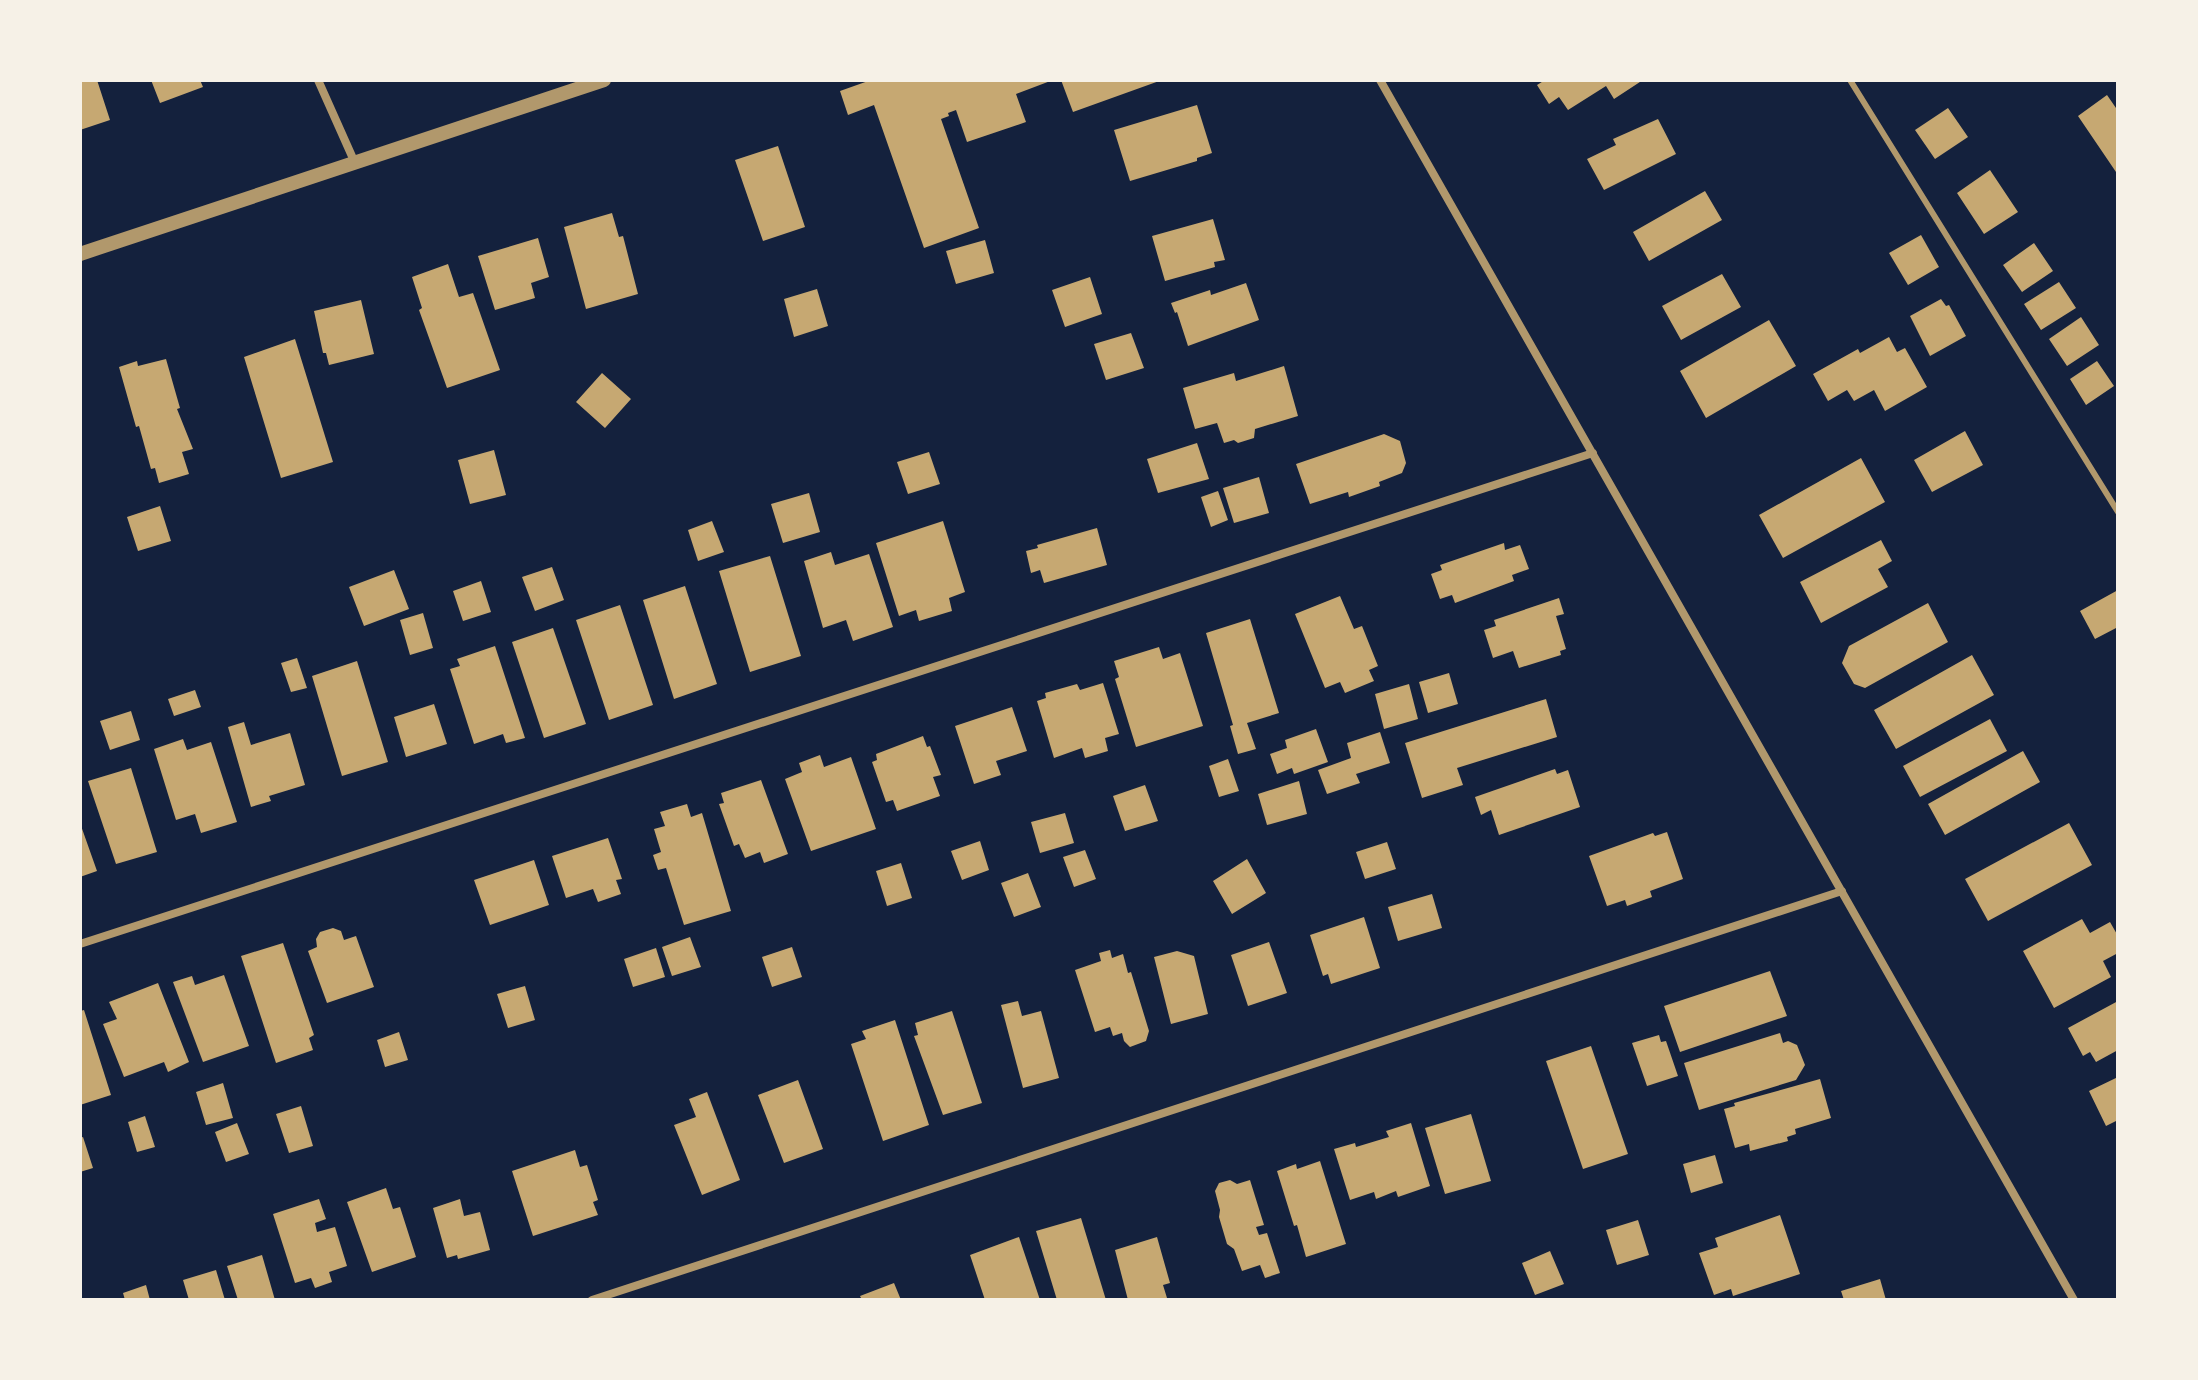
<svg xmlns="http://www.w3.org/2000/svg" width="2198" height="1380" font-family="Mulish,sans-serif">
  <style>
    .building { fill: #c6a872 }
    .lines { fill: none; stroke-linecap: round; stroke-linejoin: round }
    .service { stroke: #b1986c; stroke-width: 6 }
    .minor { stroke: #b1986c; stroke-width: 8 }
    .tertiary { stroke: #b1986c; stroke-width: 14 }
  </style>
  <rect width="100%" height="100%" fill="#14213d"/>
  <path class="building" d="M80 80H97L110 120 80 130Z
    M151 80H200L203 87 160 103Z
    M871 80H1053L1016 94 1026 122 967 142 956 110 948 113 949 116 941 119 979 228 924 248 874 105 848 115 840 91Z
    M1061 80H1162L1073 112Z
    M1545 80H1643L1614 99 1606 86 1568 110 1559 97 1549 104 1537 85Z
    M2107 95 2116 108 2118 107V171L2116 172 2078 116Z
    M1197 105 1212 153 1197 158V161L1130 181 1114 130Z
    M1948 108 1968 137 1935 159 1915 130Z
    M1658 119 1676 154 1604 190 1587 159 1616 145 1613 139Z
    M778 146 805 227 763 241 735 160Z
    M1990 170 2018 212 1984 234 1957 193Z
    M1705 191 1722 220 1649 261 1633 232Z
    M612 213 619 237 623 236 638 294 586 309 564 227Z
    M1213 219 1225 260 1214 262 1215 267 1165 281 1152 236Z
    M1921 235 1939 267 1908 285 1889 253Z
    M538 238 549 277 531 283 535 298 495 310 478 256Z
    M985 240 994 273 956 284 946 251Z
    M2034 243 2053 271 2022 292 2003 265Z
    M448 264 459 297 473 293 500 370 447 388 419 310 422 308 412 277Z
    M1722 274 1741 307 1681 340 1662 306Z
    M1090 277 1102 314 1065 327 1052 290Z
    M2059 282 2076 308 2041 330 2024 304Z
    M1246 283 1259 320 1188 346 1177 312 1175 313 1171 303 1210 290 1211 295Z
    M817 289 828 326 794 337 784 299Z
    M1941 299 1946 306 1949 305 1966 336 1930 356 1910 316Z
    M361 300 374 354 329 365 326 353H323L314 311Z
    M2081 317 2099 345 2067 366 2049 339Z
    M1769 320 1796 366 1706 418 1680 371Z
    M1131 333 1144 368 1106 380 1094 344Z
    M1889 337 1897 352 1905 348 1927 387 1885 411 1874 390 1854 401 1847 390 1828 401 1813 374 1858 349 1860 353Z
    M295 339 333 462 281 478 244 357Z
    M166 359 180 408 177 409 193 449 182 452 189 474 159 483 155 468 151 469 139 426 136 427 119 367 137 361 138 366Z
    M2097 361 2114 386 2086 405 2070 379Z
    M1284 366 1298 416 1255 429 1254 438 1238 443 1234 440 1224 443 1217 423 1195 429 1183 388 1234 373 1236 381Z
    M602 373 631 399 605 428 576 402Z
    M1965 431 1983 465 1932 492 1914 460Z
    M1384 434 1400 441 1406 463 1402 473 1379 482 1380 486 1349 497 1348 492 1310 504 1296 464Z
    M1197 443 1209 479 1158 493 1147 459Z
    M494 450 506 495 470 504 458 460Z
    M929 452 940 484 908 494 897 462Z
    M1861 458 1885 502 1783 558 1759 515Z
    M1259 477 1269 513 1234 523 1223 488Z
    M1218 491 1228 520 1211 527 1201 497Z
    M809 493 820 532 783 543 771 504Z
    M160 506 171 541 138 551 127 517Z
    M712 521 724 552 698 561 688 530Z
    M943 521 965 592 949 598 952 611 919 621 916 610 899 616 876 543Z
    M1097 528 1107 565 1044 583 1040 570 1031 573 1026 551 1038 548 1037 545Z
    M1881 540 1892 561 1878 569 1888 587 1821 623 1800 582Z
    M1504 543 1505 550 1520 545 1529 569 1512 575 1514 581 1455 603 1452 595 1440 599 1431 574 1442 570 1440 565Z
    M831 552 835 565 869 554 893 627 853 641 846 620 823 628 804 561Z
    M770 556 801 656 750 672 719 571Z
    M552 567 564 600 535 611 522 577Z
    M394 570 409 609 364 626 349 587Z
    M481 581 491 612 463 621 453 591Z
    M685 586 717 684 674 699 643 600Z
    M2118 590V627L2095 639 2080 611Z
    M1340 596 1354 629 1362 626 1378 666 1369 670 1374 681 1345 693 1340 682 1325 688 1295 614Z
    M1559 598 1564 614 1556 616 1566 649 1560 651 1561 655 1519 668 1513 651 1493 658 1484 630 1496 626 1494 620Z
    M1928 603 1948 642 1865 688 1854 684 1842 663 1849 646Z
    M620 605 653 705 609 720 576 620Z
    M423 613 433 648 410 655 400 620Z
    M1250 619 1279 713 1247 723 1256 749 1238 754 1230 726 1233 725 1206 633Z
    M553 628 586 724 544 738 512 642Z
    M495 646 525 738 506 743 503 734 474 744 450 669 460 666 457 659Z
    M1159 647 1163 659 1180 653 1203 726 1136 747 1115 679 1119 677 1114 661Z
    M1972 655 1994 695 1896 749 1874 710Z
    M297 658 307 688 291 692 281 663Z
    M357 661 388 762 342 776 312 676Z
    M1449 673 1458 704 1428 713 1419 682Z
    M1103 683 1119 734 1105 738 1108 751 1085 758 1082 748 1054 758 1037 701 1046 698 1045 693 1077 684 1080 690Z
    M1409 684 1418 719 1384 729 1375 694Z
    M195 690 201 707 174 716 168 699Z
    M1546 699 1557 737 1457 768 1463 785 1422 798 1405 743Z
    M434 704 447 744 406 757 394 717Z
    M1012 707 1027 751 996 761 1001 775 974 784 955 726Z
    M131 711 140 740 110 750 100 721Z
    M1990 719 2007 751 1920 797 1903 766Z
    M244 722 251 745 290 733 305 785 269 796 271 801 251 807 228 727Z
    M1316 729 1328 762 1294 774 1292 768 1277 774 1270 754 1287 748 1285 740Z
    M1380 732 1390 763 1356 774 1360 783 1327 794 1318 770 1351 758 1347 743Z
    M923 736 927 747 930 746 941 775 933 777 940 796 897 811 893 800 886 802 872 762 877 760 876 754Z
    M183 739 187 750 211 742 237 822 201 833 195 814 176 820 154 749Z
    M2023 751 2040 782 1945 835 1928 804Z
    M820 755 824 767 851 757 876 829 811 851 785 779 802 772 799 763Z
    M1228 759 1239 791 1219 797 1209 766Z
    M131 768 157 852 116 864 88 781Z
    M1555 769 1557 774 1568 770 1580 807 1499 835 1491 810 1481 815 1475 797Z
    M761 780 788 854 764 863 760 852 745 858 739 844 734 846 719 804 724 803 721 793Z
    M1299 781 1307 814 1267 825 1258 794Z
    M1145 785 1158 821 1125 831 1113 796Z
    M687 804 691 817 702 813 731 911 684 925 666 868 658 870 653 855 661 852 654 829 665 826 660 812Z
    M1065 813 1074 843 1040 853 1031 822Z
    M80 823 97 871 80 877Z
    M2069 823 2092 865 1988 921 1965 879Z
    M1667 832 1683 879 1650 891 1652 897 1627 906 1625 900 1607 906 1589 856 1653 833 1655 836Z
    M608 838 622 879 616 880 621 894 598 902 593 889 566 898 552 856Z
    M980 841 989 870 962 880 951 851Z
    M1387 842 1396 869 1365 879 1356 852Z
    M1085 850 1096 879 1074 887 1063 857Z
    M1247 859 1266 893 1232 914 1213 881Z
    M534 860 549 905 490 925 474 880Z
    M901 863 912 898 887 906 876 871Z
    M1028 873 1041 907 1014 917 1001 883Z
    M1432 894 1442 928 1398 941 1388 907Z
    M1364 917 1380 968 1331 984 1328 974 1323 976 1310 935Z
    M2082 919 2090 933 2110 922 2118 936V953L2103 961 2111 977 2054 1008 2023 951Z
    M333 928 341 931 344 940 356 936 374 987 327 1003 308 951 317 947 316 939 320 932Z
    M690 937 701 967 672 976 662 947Z
    M1269 942 1287 993 1248 1006 1231 955Z
    M283 943 314 1035 309 1038 313 1050 276 1063 241 956Z
    M792 947 802 977 772 987 762 957Z
    M656 948 665 977 633 987 624 959Z
    M1110 950 1112 958 1123 954 1128 973 1131 972 1149 1031 1146 1041 1130 1047 1124 1041 1122 1033 1113 1036 1110 1027 1095 1032 1075 970 1101 961 1099 953Z
    M1177 951 1194 956 1208 1014 1171 1024 1154 957Z
    M1770 971 1787 1016 1680 1052 1664 1006Z
    M224 975 249 1046 203 1062 173 982 192 976 195 985Z
    M158 983 189 1062 168 1072 164 1062 124 1077 103 1024 117 1019 109 1002Z
    M525 986 535 1020 508 1028 497 994Z
    M1018 1001 1022 1016 1041 1011 1059 1078 1023 1088 1001 1005Z
    M2118 1001V1050L2096 1062 2090 1052 2083 1056 2068 1028Z
    M84 1010 111 1095 80 1105V1011Z
    M952 1011 982 1103 943 1115 914 1036 918 1035 915 1023Z
    M895 1020 929 1125 883 1141 851 1044 866 1039 862 1031Z
    M399 1032 408 1060 385 1067 377 1040Z
    M1780 1033 1783 1043 1788 1041 1797 1045 1805 1065 1796 1080 1699 1110 1684 1063Z
    M1659 1035 1661 1042 1666 1041 1678 1076 1647 1086 1632 1043Z
    M1591 1046 1628 1154 1583 1169 1546 1061Z
    M2118 1077V1120L2106 1126 2089 1091Z
    M1820 1079 1831 1118 1795 1129 1796 1134 1787 1137 1788 1141 1750 1151 1749 1144 1735 1148 1724 1109 1735 1106 1734 1103Z
    M798 1080 823 1149 784 1163 758 1095Z
    M223 1083 233 1118 206 1125 196 1092Z
    M707 1092 740 1180 702 1195 674 1125 696 1117 689 1099Z
    M301 1106 313 1146 289 1153 276 1114Z
    M1471 1114 1491 1181 1445 1194 1425 1128Z
    M145 1116 155 1147 137 1152 128 1122Z
    M237 1123 249 1154 226 1162 215 1132Z
    M1411 1123 1430 1186 1398 1197 1396 1191 1376 1199 1374 1192 1350 1200 1334 1149 1355 1143 1356 1147 1389 1137 1386 1131Z
    M83 1137 93 1168 80 1172V1138Z
    M575 1150 580 1167 587 1165 598 1200 593 1202 598 1215 533 1236 512 1171Z
    M1715 1155 1723 1183 1691 1193 1683 1164Z
    M1320 1161 1346 1244 1306 1257 1297 1225 1294 1226 1277 1171 1296 1164 1297 1169Z
    M1230 1180 1237 1184 1250 1180 1264 1225 1256 1227 1259 1235 1267 1233 1280 1273 1265 1278 1260 1265 1242 1271 1234 1249 1227 1244 1219 1217 1220 1210 1215 1191 1219 1183Z
    M386 1188 393 1209 400 1207 416 1257 372 1272 347 1202Z
    M319 1199 326 1219 315 1223 317 1232 335 1227 347 1266 329 1272 332 1282 315 1288 311 1278 295 1283 273 1214Z
    M460 1199 464 1216 480 1212 490 1250 458 1259 457 1255 447 1258 433 1208Z
    M1780 1215 1800 1274 1733 1296 1731 1289 1714 1295 1699 1253 1718 1247 1715 1238Z
    M1081 1218 1106 1300H1057L1036 1231Z
    M1638 1220 1649 1255 1617 1265 1606 1230Z
    M1019 1237 1040 1300H985L970 1255Z
    M1157 1237 1170 1283 1163 1285 1167 1298 1128 1300 1115 1250Z
    M1550 1251 1564 1284 1535 1295 1522 1263Z
    M262 1255 275 1300H238L227 1266Z
    M216 1270 225 1300H189L183 1280Z
    M1880 1279 1886 1300H1844L1841 1291Z
    M894 1283 901 1300H862L860 1296Z
    M146 1285 150 1300H125L123 1293Z"/>
  <g class="lines">
    <path class="service" d="M1850 80 2118 512"/>
    <path class="minor" d="M318 80 355 163
      M1380 80 2074 1300
      M80 944 1593 453
      M592 1300 1842 891"/>
    <path class="tertiary" d="M80 254 604 80"/>
  </g>
  <rect width="2198" height="1380" fill="none" stroke="#f6f1e7" stroke-width="164"/>
</svg>
